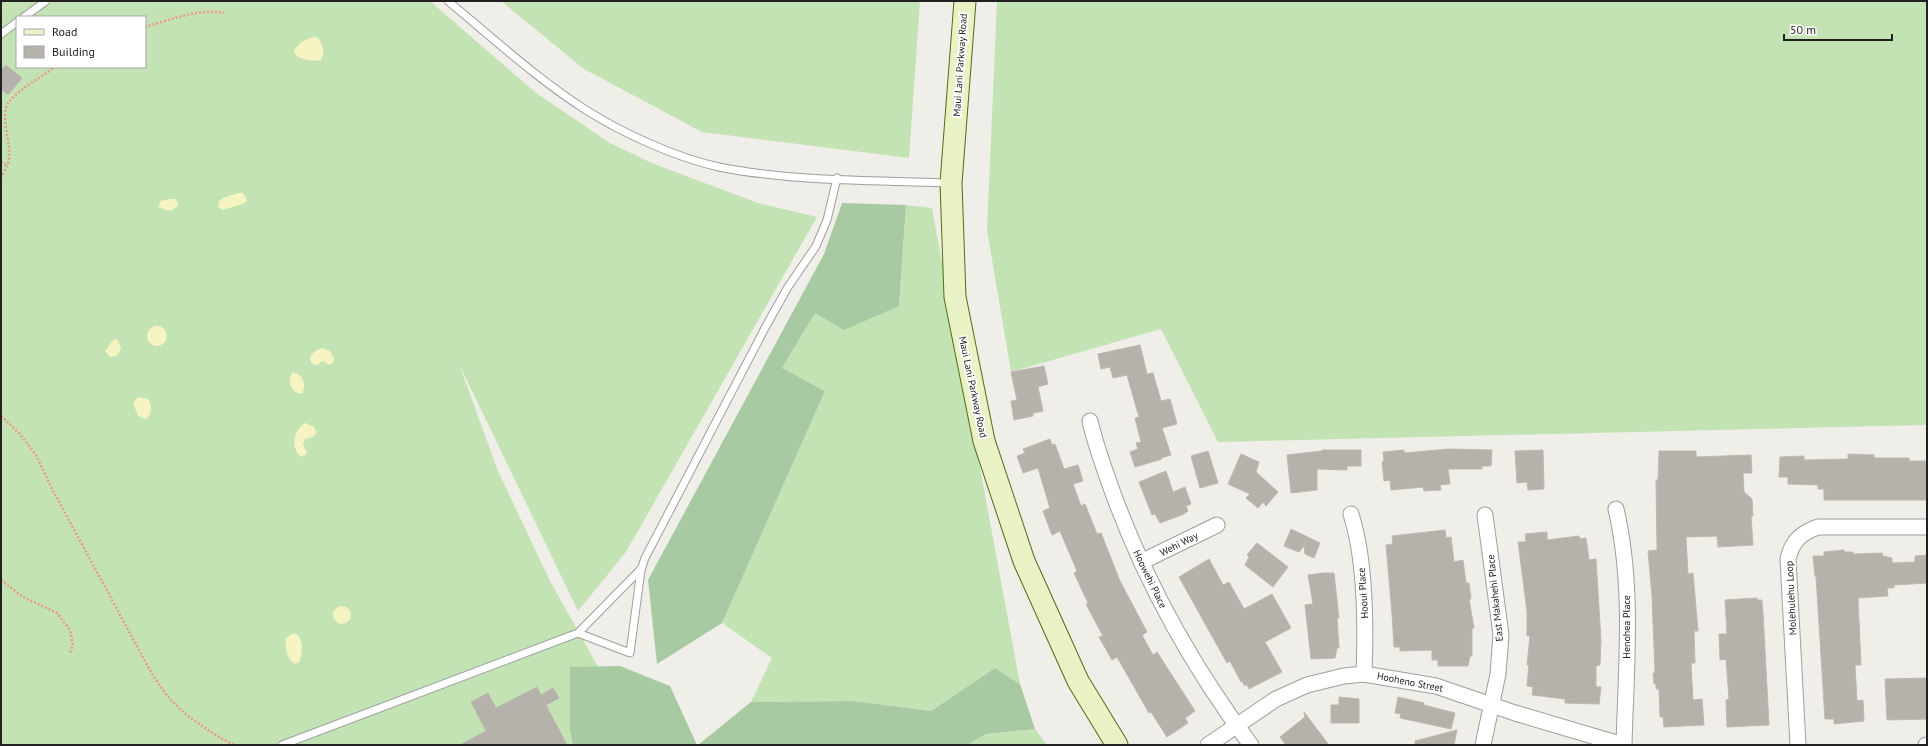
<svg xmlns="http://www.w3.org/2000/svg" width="1928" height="746" font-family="'PT Sans',sans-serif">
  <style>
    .grass { fill: #c4e3b5; fill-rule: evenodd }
    .forest { fill: #a7caa2 }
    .sand { fill: #f6f4c0 }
    .building { fill: #b5b1ab; stroke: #c0b8ac }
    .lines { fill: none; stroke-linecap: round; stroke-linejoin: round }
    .lane-casing { stroke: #9e9e9e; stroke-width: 9 }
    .street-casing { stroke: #9e9e9e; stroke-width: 17 }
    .secondary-casing { stroke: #546c13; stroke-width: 23 }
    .path { stroke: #e99c80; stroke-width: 2.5; stroke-dasharray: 2 2; stroke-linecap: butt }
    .lane { stroke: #fff; stroke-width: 7 }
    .street { stroke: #fff; stroke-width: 15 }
    .secondary { stroke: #e8f2c4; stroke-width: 21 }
    .labels { text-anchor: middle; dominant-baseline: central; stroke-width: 3.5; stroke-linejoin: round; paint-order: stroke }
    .street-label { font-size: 10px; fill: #212121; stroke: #fff }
  </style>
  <rect width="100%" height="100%" fill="#f0eee8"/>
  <path class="grass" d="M1 1H430L536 93 610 143 654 164 758 203 817 217 626 552 578 611 459 364 498 471 550 581 642 745H1ZM17 17H145V67H17Z
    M501 1H920L909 158 702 132 584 69Z
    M997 1H1927V425L1218 442 1161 329 1011 372 987 230Z
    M906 205 932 208 1020 684 995 668 931 711 853 701 751 702 772 658 722 623 825 391 782 368 815 313 899 306Z
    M1035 729 1047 745H967L986 734Z"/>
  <path class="forest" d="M842 203 906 205 899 306 844 330 815 313 782 368 825 391 722 623 657 664 648 580 824 254Z
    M620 666 670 686 697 745H573L570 729V667Z
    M995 668 1020 684 1035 729 986 734 967 745H698L751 702 853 701 931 711Z"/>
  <path class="sand" d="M313 37 318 38C323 45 326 54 320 61 312 60 295 61 294 50L301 42Z
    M238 193H243L247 201 243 204 223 210 218 207 219 201 223 198Z
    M170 199H175L178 202 177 207 170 211 158 207 161 201Z
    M147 336a10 10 0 1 1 20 0a10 10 0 1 1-20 0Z
    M114 339H117L121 348C119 354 117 357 110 357L105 351Z
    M322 348 330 351 334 358 333 363 329 365 324 361 320 362 318 365 312 364C307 355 314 351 322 348Z
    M293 372C303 375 307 384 302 394L297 393C290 388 287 380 293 372Z
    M138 397 148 399C153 407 152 413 146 419L138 416 133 403Z
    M305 423 314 427C319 437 312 437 305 439L303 444 307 453 302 457C290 450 293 430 305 423Z
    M333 615a9 9 0 1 1 18 0a9 9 0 1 1-18 0Z
    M294 633C304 636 303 654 299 662L295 664C286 658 285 648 286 638Z"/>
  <path class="building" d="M6 65 22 78 8 95 1 89V70Z
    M1140 345 1147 374 1153 373 1161 401 1170 399 1177 424 1162 428 1171 455 1161 458 1162 459 1135 467 1130 452 1138 449 1136 443 1141 442 1135 418 1139 417 1127 375 1113 378 1110 367 1101 369 1098 354Z
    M1044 366 1048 384 1038 387 1043 411 1033 413V416L1014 420 1011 401 1017 400 1011 372Z
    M1050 439 1052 445 1055 444 1064 469 1078 465 1083 481 1073 484 1081 506 1085 504 1097 534 1101 533 1120 581 1147 632 1142 635 1153 655 1157 652 1195 711 1185 718 1188 723 1167 737 1151 712 1149 713 1117 657 1112 660 1099 637 1103 636 1086 604 1088 603 1074 573 1077 571 1060 531 1052 535 1043 511 1050 508 1038 468 1023 473 1017 456 1025 453 1023 449Z
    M1449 449 1492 450 1491 466H1482V469H1448L1450 484 1440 485 1441 490 1424 491 1423 487 1391 490 1390 480 1384 481 1382 462 1384 461 1383 452 1404 450V453Z
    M1322 450H1361V466H1347V470L1317 469V490L1291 493 1287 455 1322 451Z
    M1543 450 1544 489 1528 490 1527 482 1517 483 1515 451Z
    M1208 451 1218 483 1200 488 1191 456Z
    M1659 451H1696V457L1751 455 1752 473H1743L1744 492 1752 499 1753 516H1751L1753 545 1718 547 1717 536 1686 537 1688 574 1693 573 1698 631H1694L1695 663H1691L1693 700 1702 699 1704 725 1664 727 1663 717H1660L1659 689H1656V684H1654L1653 673H1655L1652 596 1648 551 1657 550 1656 480H1658Z
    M1241 454 1259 462 1256 472 1278 492 1266 506 1263 502 1258 508 1246 498 1250 494 1228 484Z
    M1848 454 1874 455V458H1909V461H1927V500H1824V489H1818V485L1788 484V477H1779L1780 457 1804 456V460L1848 459Z
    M1166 471 1173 492 1185 487 1191 504 1186 506 1188 511 1184 514 1160 523 1155 514 1152 515 1139 482Z
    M1291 529 1320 543 1314 558 1305 554 1304 546 1299 552 1284 546Z
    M1445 530 1446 538 1451 537 1454 562 1463 560 1466 583H1469L1471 599H1469L1474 628H1472V656H1470L1468 666H1438V660H1432V650L1400 651V647H1394L1392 614 1386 545 1393 544 1392 536Z
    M1547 532V540L1579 536 1580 539 1586 538 1589 560 1596 559 1601 641 1600 665 1596 666V687H1601L1599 704 1565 703V699L1532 695 1533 687 1527 686 1529 665H1527L1530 636H1527V611L1518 542H1526L1525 534Z
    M1257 543 1288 567 1273 587 1245 565 1249 557 1247 555Z
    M1844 550V552H1853V554L1882 553 1883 556 1892 558V563L1915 562V556L1927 555V583L1894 585V588H1887L1888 596 1858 598 1861 665H1855L1857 701 1863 700 1864 721 1834 724V719H1825L1816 576H1815L1813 556H1824V552Z
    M1209 559 1223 585 1229 582 1244 609 1272 594 1291 628 1265 642 1282 672 1249 689 1247 684 1245 686 1242 681 1241 682 1230 661 1227 663 1179 577Z
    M1323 573H1334L1339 618H1337L1339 648H1337L1335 658 1311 659 1305 605 1313 604 1308 575Z
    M1757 598V600H1762L1763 613 1769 725 1727 727 1726 700 1729 699 1726 659 1720 660 1719 634H1727L1725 600Z
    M1927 678V719L1887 720 1885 679Z
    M537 687 541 695 553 688 559 698 546 705 567 745H460L486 731 471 702 488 693 496 708Z
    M1339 697 1359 699V723H1331V705H1339Z
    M1398 697 1424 703V705L1455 713 1451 729 1400 718 1401 714 1395 713Z
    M1304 712 1329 745H1286L1280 737 1305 717Z
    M1457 730 1454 745H1415V741Z"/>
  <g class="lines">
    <g class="lane-casing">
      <path id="lane" d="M448 1C493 38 537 79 586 110 622 133 677 158 719 167 794 182 873 180 949 183
        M24 17 46 1
        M1 34 17 22
        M578 633 630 653 641 570 645 558 766 326 788 287 816 246 827 220 837 178
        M282 745 578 633 640 570"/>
    </g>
    <g class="street-casing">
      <path id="street" d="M1090 421C1096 447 1105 471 1114 496 1147 585 1194 669 1251 745
        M1616 509C1634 586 1626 667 1624 745
        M1351 514C1366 561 1366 624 1364 674
        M1141 562 1217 525
        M1208 745 1276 699 1307 685 1344 676 1364 674 1436 686 1515 713 1623 745
        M1483 745 1498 674 1501 635 1485 515
        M1798 745 1788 559C1792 541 1801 533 1818 527H1927
        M1926 745H1927"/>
    </g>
    <g class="secondary-casing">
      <path id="secondary" d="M965 1 951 183 955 297 984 441 1024 561 1078 681 1117 745"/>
    </g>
    <path class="path" d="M145 27C169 20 199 8 224 13
      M1 162 6 165
      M1 178C4 172 9 164 9 158 11 140 0 119 8 103 17 91 42 76 55 67
      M1 416 19 433 36 455 51 487 152 674C158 683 164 692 171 700 188 718 212 734 234 745
      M1 580 23 597 57 613 70 630 73 645 70 653"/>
    <use href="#lane" class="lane"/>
    <use href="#street" class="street"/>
    <use href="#secondary" class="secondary"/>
  </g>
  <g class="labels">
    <g class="street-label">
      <text transform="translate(960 65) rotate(-86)">Maui Lani Parkway Road</text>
      <text transform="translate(973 387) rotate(78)">Maui Lani Parkway Road</text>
      <text transform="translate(1179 544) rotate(-27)">Wehi Way</text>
      <text transform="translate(1150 579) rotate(64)">Hoowehi Place</text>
      <text transform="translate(1363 593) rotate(-94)">Hooui Place</text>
      <text transform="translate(1495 598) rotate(-96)">East Makahehi Place</text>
      <text transform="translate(1791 598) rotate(-93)">Molehulehu Loop</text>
      <text transform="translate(1626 627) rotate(-90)">Henohea Place</text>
      <text transform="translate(1410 682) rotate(11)">Hooheno Street</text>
    </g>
  </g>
  <rect width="1928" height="746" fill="none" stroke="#212121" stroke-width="4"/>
  <rect x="16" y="16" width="130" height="52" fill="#ffffff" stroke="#a6a6a6"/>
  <rect x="24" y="29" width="20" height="6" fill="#e8f2c4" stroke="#a6a6a6"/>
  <text x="52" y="36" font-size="12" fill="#212121">Road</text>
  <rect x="24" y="46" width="20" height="12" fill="#b5b1ab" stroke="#a6a6a6"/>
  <text x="52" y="56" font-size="12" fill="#212121">Building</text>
  <path d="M1784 34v6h108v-6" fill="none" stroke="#212121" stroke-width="2"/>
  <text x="1790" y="34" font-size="12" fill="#212121" stroke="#ffffff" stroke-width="3" paint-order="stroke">50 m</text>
</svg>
